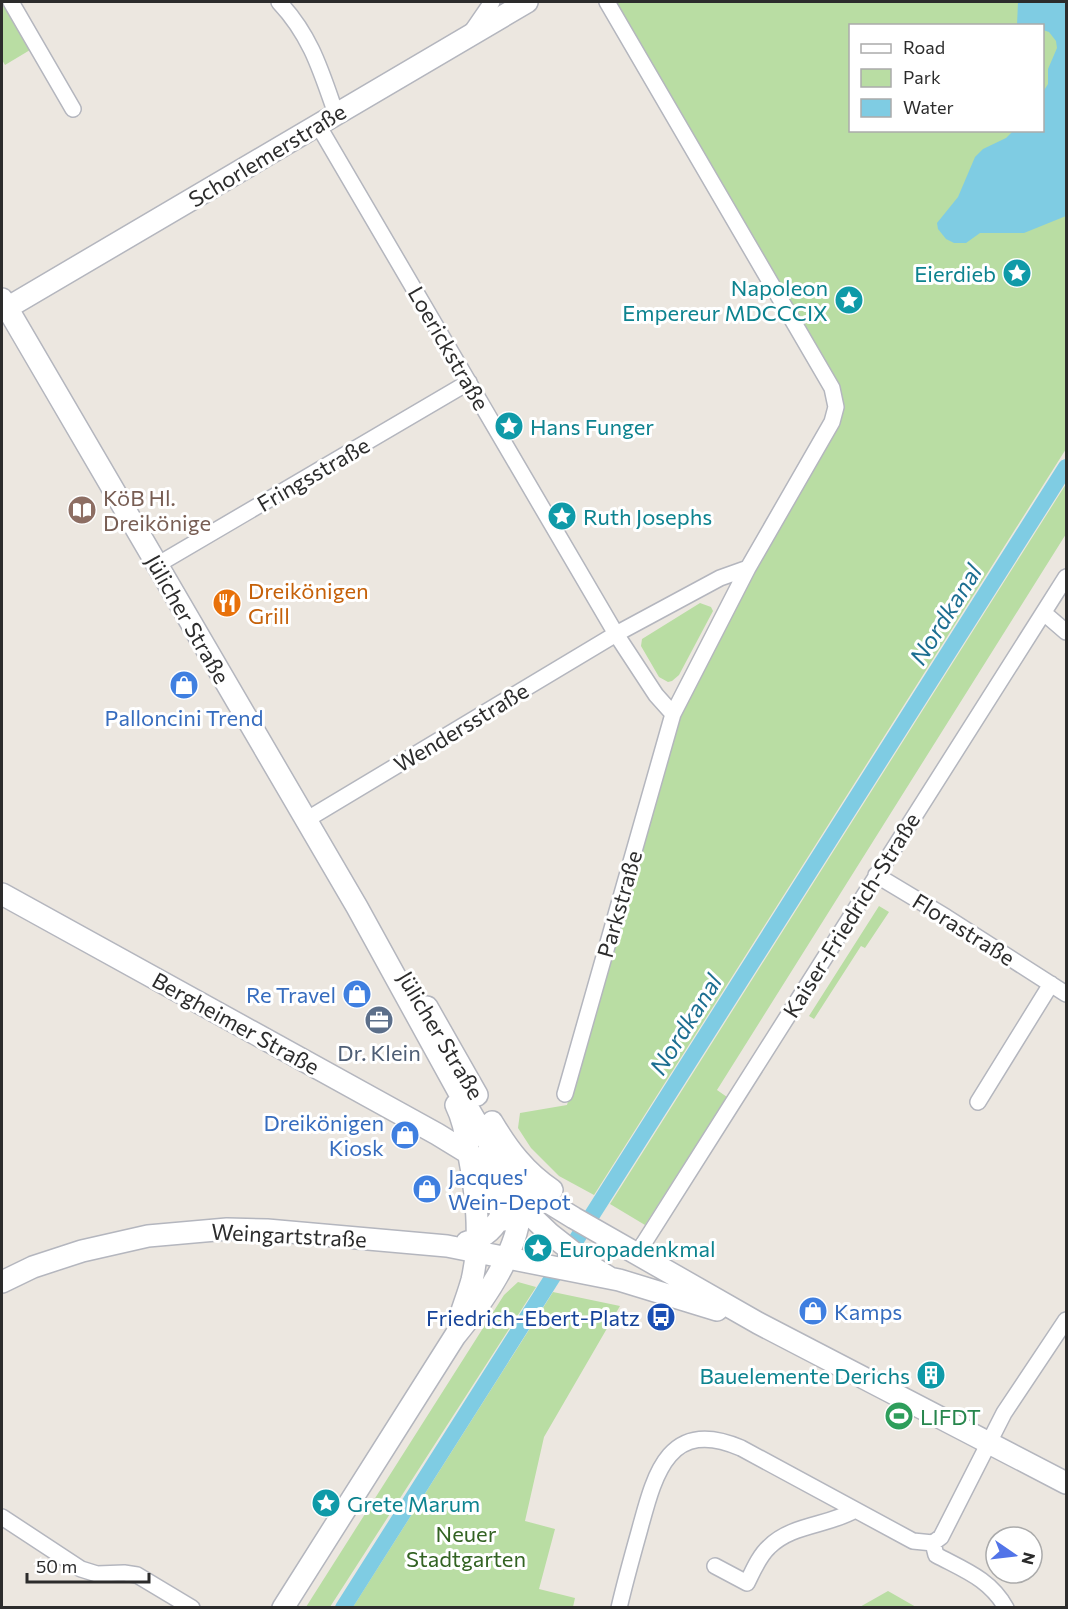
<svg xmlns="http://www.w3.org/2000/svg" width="1068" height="1609" font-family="Commissioner,sans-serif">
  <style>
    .green { fill: #b9dda3; fill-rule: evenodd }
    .water { fill: #7fcce3 }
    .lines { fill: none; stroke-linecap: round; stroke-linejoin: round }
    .canal { stroke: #7fcce3; stroke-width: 16 }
    .minor-casing { stroke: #b4b6be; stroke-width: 18 }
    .secondary-casing { stroke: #b4b6be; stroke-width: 24 }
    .minor { stroke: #fff; stroke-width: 15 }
    .secondary { stroke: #fff; stroke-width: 21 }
    .labels { text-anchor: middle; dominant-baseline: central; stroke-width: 6; stroke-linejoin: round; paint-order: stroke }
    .street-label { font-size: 22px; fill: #2c2c2c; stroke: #fff }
    .culture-label { font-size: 22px; fill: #0d838f; stroke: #fff; text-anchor: start }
    .education-label { font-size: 22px; fill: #785e54; stroke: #fff; text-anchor: start }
    .food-label { font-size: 22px; fill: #c56008; stroke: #fff; text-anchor: start }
    .shop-label { font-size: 22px; fill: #366cbe; stroke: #fff; text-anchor: end }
    .service-label { font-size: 22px; fill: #4e5e75; stroke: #fff }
    .transit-label { font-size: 22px; fill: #164399; stroke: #fff; text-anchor: end }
    .leisure-label { font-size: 22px; fill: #27864d; stroke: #fff; text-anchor: start }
    .park-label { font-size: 22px; fill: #336323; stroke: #fff }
    .water-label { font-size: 24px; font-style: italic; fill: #1c6e91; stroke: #fff }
  </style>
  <rect width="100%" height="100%" fill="#ece7e0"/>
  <path class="green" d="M2 2 30 50 5 65 2 60Z
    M618 2H1066V449L594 1195 559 1176 531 1148 518 1128 520 1113 567 1105 673 728 763 555 837 426C843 411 844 401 838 386L617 4ZM850 26H1042V130H850Z
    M1066 484V534L717 1090 727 1097 645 1225 610 1204Z
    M700 603 711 607 713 611 679 675 672 681 668 682 659 677 641 646 642 639Z
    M879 906 889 912 865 948 861 946 814 1019 809 1016Z
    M518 1282 536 1287 330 1607H306L504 1295Z
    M553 1292 620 1306 544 1437 525 1521 555 1529 539 1589 575 1598 573 1607H353Z
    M888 1591 916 1607 858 1608Z"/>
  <path class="water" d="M1018 2H1066V216L1024 233H980L966 243H954L946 239 938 229 937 223 958 197 975 157 983 149 1006 138 1013 131 1042 130 1043 92 1048 84V69L1057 48 1056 41 1049 32 1043 30 1042 26 1017 25Z"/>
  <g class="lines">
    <path class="canal" d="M343 1608 1066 467"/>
    <g class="minor-casing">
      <path id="minor" d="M11 2 73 109
        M279 2C311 36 321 71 336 114
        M472 31 492 2
        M318 125 616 634 656 695 673 714
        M157 565 469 382
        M1044 613 1066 632
        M306 820 616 634 720 578 748 568
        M876 875 946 917 1066 994
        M565 1094 673 714 748 568 832 422 836 407 832 388 607 2
        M978 1102 1051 984
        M637 1254 1066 577
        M2 1517 81 1569 97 1574 124 1573 137 1575 192 1608
        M933 1543 936 1555C964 1570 990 1579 1006 1608
        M715 1566 747 1583C753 1571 759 1556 769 1547 792 1524 828 1526 855 1510
        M619 1608C625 1582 632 1557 639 1532 654 1477 667 1416 741 1448L913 1541 933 1543 941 1537 1004 1413 1066 1320"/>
    </g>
    <g class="secondary-casing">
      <path id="secondary" d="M2 299 357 907 462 1098 510 1179 521 1202 527 1212 550 1234 592 1267 610 1278
        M7 308 527 2
        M2 894 437 1134 574 1218 758 1323 1066 1483
        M427 1007 477 1095
        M456 1105C463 1119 466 1135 468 1150 476 1192 482 1237 472 1280 468 1295 462 1309 458 1324
        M492 1122C508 1149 525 1172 552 1190
        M475 1162 492 1187 503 1220
        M467 1242C498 1236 508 1206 510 1179
        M2 1282 33 1267 82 1251 148 1236 227 1229 267 1230 447 1246 619 1280 717 1310
        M283 1608 455 1336C484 1301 525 1243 520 1196"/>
    </g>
    <use href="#minor" class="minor"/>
    <use href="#secondary" class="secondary"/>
  </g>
  <defs>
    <g id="sight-disc" transform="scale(1.5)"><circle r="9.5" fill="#0f9aa8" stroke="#fff"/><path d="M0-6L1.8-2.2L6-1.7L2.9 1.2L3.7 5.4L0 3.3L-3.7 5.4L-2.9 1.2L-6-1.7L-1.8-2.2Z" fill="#fff"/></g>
    <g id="library-disc" transform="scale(1.5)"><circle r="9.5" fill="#8d6e63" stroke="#fff"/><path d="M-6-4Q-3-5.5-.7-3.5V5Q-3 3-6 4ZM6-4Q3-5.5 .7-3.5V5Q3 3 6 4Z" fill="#fff"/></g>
    <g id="restaurant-disc" transform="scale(1.5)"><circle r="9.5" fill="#e8710a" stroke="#fff"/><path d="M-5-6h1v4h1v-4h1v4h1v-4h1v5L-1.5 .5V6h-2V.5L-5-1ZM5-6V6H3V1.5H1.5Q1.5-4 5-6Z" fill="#fff"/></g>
    <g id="shop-disc" transform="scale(1.5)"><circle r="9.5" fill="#3f7fe0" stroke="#fff"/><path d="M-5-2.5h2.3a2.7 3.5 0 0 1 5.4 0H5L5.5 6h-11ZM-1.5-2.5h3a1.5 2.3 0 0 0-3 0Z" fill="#fff"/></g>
    <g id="office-disc" transform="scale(1.5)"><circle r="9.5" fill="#5c6f8a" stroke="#fff"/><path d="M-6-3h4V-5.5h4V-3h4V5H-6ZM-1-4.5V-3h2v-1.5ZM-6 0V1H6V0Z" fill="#fff"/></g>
    <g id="bus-disc" transform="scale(1.5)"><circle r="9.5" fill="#1a4fb4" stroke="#fff"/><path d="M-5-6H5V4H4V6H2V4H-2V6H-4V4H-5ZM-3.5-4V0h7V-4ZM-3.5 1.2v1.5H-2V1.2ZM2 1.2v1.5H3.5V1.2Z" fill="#fff"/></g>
    <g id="building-disc" transform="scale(1.5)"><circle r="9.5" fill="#0f9aa8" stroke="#fff"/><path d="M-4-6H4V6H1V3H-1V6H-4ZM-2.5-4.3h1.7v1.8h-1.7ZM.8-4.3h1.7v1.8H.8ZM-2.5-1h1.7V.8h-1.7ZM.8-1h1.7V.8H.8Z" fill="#fff"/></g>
    <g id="stadium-disc" transform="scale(1.5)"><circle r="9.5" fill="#2e9e5b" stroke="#fff"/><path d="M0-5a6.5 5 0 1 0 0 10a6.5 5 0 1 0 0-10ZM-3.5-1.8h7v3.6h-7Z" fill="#fff"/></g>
  </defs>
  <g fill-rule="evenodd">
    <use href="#sight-disc" x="1017" y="273"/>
    <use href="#sight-disc" x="849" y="300"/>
    <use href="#sight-disc" x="509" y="426"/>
    <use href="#library-disc" x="82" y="510"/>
    <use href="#sight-disc" x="562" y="516"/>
    <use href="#restaurant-disc" x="227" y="603"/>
    <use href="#shop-disc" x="184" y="685"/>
    <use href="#shop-disc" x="357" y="994"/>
    <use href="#office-disc" x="379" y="1020"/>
    <use href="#shop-disc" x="405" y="1135"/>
    <use href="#shop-disc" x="427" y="1189"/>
    <use href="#sight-disc" x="538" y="1248"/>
    <use href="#shop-disc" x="813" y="1311"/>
    <use href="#bus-disc" x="661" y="1317"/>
    <use href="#building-disc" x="931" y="1375"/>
    <use href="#stadium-disc" x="899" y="1416"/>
    <use href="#sight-disc" x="326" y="1503"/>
  </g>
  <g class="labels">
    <g class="street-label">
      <text transform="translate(267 155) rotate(-31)">Schorlemerstraße</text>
      <text transform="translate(449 348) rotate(60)">Loerickstraße</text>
      <text transform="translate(313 474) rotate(-30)">Fringsstraße</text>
      <text transform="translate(188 619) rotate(60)">Jülicher Straße</text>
      <text transform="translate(461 727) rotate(-31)">Wendersstraße</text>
      <text transform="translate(619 904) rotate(-74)">Parkstraße</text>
      <text transform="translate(851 915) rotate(-58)">Kaiser-Friedrich-Straße</text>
      <text transform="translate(964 929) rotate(32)">Florastraße</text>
      <text transform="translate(236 1023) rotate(29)">Bergheimer Straße</text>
      <text transform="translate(441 1035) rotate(59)">Jülicher Straße</text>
      <text transform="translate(289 1235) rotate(3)">Weingartstraße</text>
    </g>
    <g class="culture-label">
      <text x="996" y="273" text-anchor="end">Eierdieb</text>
      <text x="828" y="287" text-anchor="end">Napoleon<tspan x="828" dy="25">Empereur MDCCCIX</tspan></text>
      <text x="530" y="426">Hans Funger</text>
      <text x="583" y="516">Ruth Josephs</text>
      <text x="559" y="1248">Europadenkmal</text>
      <text x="910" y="1375" text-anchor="end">Bauelemente Derichs</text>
      <text x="347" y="1503">Grete Marum</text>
    </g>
    <g class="education-label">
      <text x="103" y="497">KöB Hl.<tspan x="103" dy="25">Dreikönige</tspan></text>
    </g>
    <g class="food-label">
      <text x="248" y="590">Dreikönigen<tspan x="248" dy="25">Grill</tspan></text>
    </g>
    <g class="shop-label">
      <text x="184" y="717" text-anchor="middle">Palloncini Trend</text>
      <text x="336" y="994">Re Travel</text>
      <text x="384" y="1122">Dreikönigen<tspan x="384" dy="25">Kiosk</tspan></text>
      <text x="448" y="1176" text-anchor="start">Jacques'<tspan x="448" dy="25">Wein-Depot</tspan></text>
      <text x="834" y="1311" text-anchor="start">Kamps</text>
    </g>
    <g class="service-label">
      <text x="379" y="1052">Dr. Klein</text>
    </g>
    <g class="transit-label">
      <text x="640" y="1317">Friedrich-Ebert-Platz</text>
    </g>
    <g class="leisure-label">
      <text x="920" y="1416">LIFDT</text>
    </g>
    <g class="park-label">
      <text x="466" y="1533">Neuer<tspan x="466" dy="25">Stadtgarten</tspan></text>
    </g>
    <g class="water-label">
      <text transform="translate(945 614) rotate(-58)">Nordkanal</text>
      <text transform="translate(685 1024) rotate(-58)">Nordkanal</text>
    </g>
  </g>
  <rect width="1068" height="1609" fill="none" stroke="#2c2c2c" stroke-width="6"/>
  <rect x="849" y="24" width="195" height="108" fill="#ffffff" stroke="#ababab" stroke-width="1.5"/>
  <rect x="861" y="44" width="30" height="9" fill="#ffffff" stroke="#ababab" stroke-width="1.5"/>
  <text x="903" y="54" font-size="18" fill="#2c2c2c">Road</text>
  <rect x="861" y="69" width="30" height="18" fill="#b9dda3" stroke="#ababab" stroke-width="1.5"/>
  <text x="903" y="84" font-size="18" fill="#2c2c2c">Park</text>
  <rect x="861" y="99" width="30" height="18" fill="#7fcce3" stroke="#ababab" stroke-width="1.5"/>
  <text x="903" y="114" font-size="18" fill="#2c2c2c">Water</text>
  <g transform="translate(1014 1555) rotate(104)"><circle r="28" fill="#ffffff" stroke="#ababab" stroke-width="1.5"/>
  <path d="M0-4.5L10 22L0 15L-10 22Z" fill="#5274e8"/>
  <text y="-9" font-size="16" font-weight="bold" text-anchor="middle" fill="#2c2c2c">N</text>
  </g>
  <path d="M27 1573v9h122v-9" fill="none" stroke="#2c2c2c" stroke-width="3"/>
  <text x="36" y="1573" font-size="18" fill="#2c2c2c" stroke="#ffffff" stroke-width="4.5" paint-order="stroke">50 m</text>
</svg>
